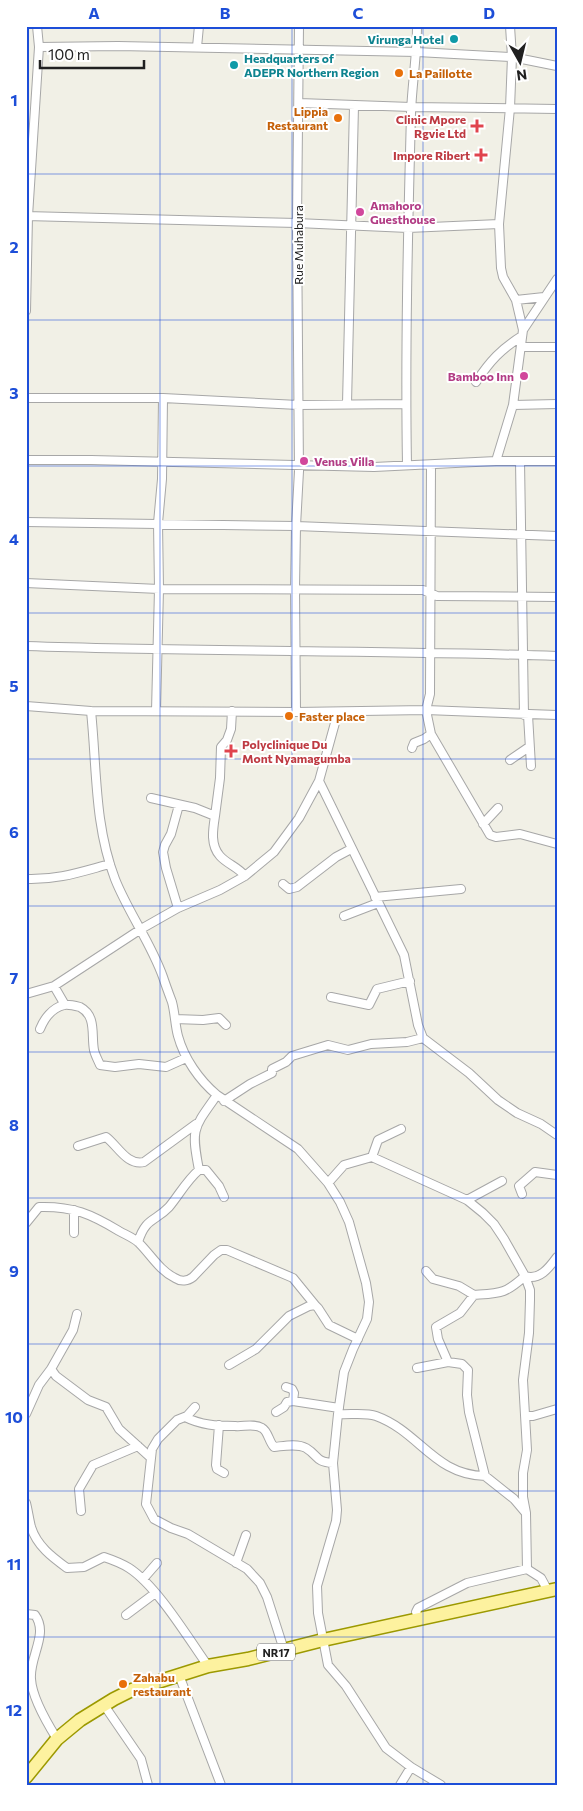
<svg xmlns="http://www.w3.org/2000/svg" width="583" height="1811" font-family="Commissioner,sans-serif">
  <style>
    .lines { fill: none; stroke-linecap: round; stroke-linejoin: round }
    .minor-casing { stroke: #a7a7a7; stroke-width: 10 }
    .primary-casing { stroke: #9c9900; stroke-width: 15 }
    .minor { stroke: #fff; stroke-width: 8 }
    .primary { stroke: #fdf29f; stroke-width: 12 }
    .grid { fill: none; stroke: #1d4ed8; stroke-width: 1; stroke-opacity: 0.55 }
    .culture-dot { fill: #0f9aa8; stroke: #fff; stroke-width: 2 }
    .food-dot { fill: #e8710a; stroke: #fff; stroke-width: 2 }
    .health-dot { fill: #e0444e; stroke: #fff; stroke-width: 2 }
    .hotel-dot { fill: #d1479c; stroke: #fff; stroke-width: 2 }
    .labels { text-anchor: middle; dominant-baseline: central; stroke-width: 4; stroke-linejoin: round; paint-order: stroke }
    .shield { fill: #fff; stroke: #636363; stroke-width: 1 }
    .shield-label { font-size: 11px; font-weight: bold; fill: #202020 }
    .culture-label { font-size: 12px; font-weight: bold; fill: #0d838f; stroke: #fff; text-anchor: end }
    .food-label { font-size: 12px; font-weight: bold; fill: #c56008; stroke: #fff; text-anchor: start }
    .health-label { font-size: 12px; font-weight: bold; fill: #be3a42; stroke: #fff; text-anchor: end }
    .hotel-label { font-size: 12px; font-weight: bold; fill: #b23c85; stroke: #fff; text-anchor: start }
    .street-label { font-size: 12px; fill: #202020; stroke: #fff }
    .neatline { fill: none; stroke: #1d4ed8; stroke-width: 2 }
    .grid-label { font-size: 16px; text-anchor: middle; font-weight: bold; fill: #1d4ed8 }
  </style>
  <rect width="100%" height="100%" fill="#f1f0e6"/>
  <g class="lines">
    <g class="minor-casing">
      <path id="minor" d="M39 47 118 46 417 52 512 57 557 66
        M197 47 199 26
        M299 103 411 107 557 109
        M26 216 297 223 408 228 499 224
        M516 300 544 297
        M26 311 28 216 39 47 37 26
        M523 330 557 279
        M521 347H557
        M476 382C490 361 501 349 522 336
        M26 398H163L298 405 406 404
        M347 404 354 106
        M513 405 557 404
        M26 460H91L374 467 496 461H557
        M496 461 513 405 523 330 516 300 503 277 501 268 499 224 510 108 512 57 510 26
        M520 461 524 715
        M407 465C405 348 408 230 411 113 412 84 417 56 417 26
        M431 465 430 694 426 710 431 734 490 835 496 837 520 834 557 844
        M26 522 296 526 557 536
        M26 583 159 589 423 590 437 596 557 597
        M26 646C203 652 380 650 557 656
        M26 706 91 711 296 712 426 710 557 715
        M91 711C97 768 94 824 115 879 128 912 151 943 163 977 166 986 169 994 172 1002 175 1013 175 1025 178 1036 184 1058 199 1080 217 1095L298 1149 328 1183 340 1202 349 1222 366 1283 369 1302 367 1319 353 1349 344 1372 338 1414 333 1463 337 1510 336 1521 317 1586 318 1613 328 1665 346 1686 386 1748 411 1767 441 1785
        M156 711 159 589 158 523 162 479 163 398
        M296 712 295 588 296 526 299 471 297 223 299 26
        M338 712 319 781 404 955 418 1025 423 1038 469 1073 498 1100 517 1113 541 1124 557 1135
        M528 715 531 766
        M412 748 414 743 424 739 431 734
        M510 760 529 747
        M151 798 195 808 215 816C213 829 210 845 220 856 227 864 238 867 245 876
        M215 816 220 778 221 747 227 740 231 729 232 711
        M483 824 498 808
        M26 879C58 880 80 872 110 864
        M283 884 289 889 297 887 336 857 351 849
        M375 897 461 889
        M178 908 166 868 163 852 165 845 171 834 179 805
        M344 916 378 903
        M54 986 65 1005
        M26 994 54 986 141 929 178 908 220 890 245 876 274 852 299 818 319 781
        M331 997 369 1005 377 989 410 981
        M175 1019 203 1020 219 1018 226 1025
        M40 1029C44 1019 52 1008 64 1005 68 1004 76 1006 80 1007 97 1016 91 1035 94 1050 95 1055 98 1060 100 1065L115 1067 139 1064 166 1067 186 1058
        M224 1101 250 1084 272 1073V1069L286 1062 292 1056 328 1045 348 1050 371 1044 407 1042 423 1038
        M78 1146 106 1137C118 1146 127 1166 144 1162L196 1124
        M372 1157 378 1140 401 1129
        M199 1170H206L219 1186 224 1197
        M328 1183 344 1165 372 1157 467 1200 483 1213 494 1224 504 1239 525 1276 530 1290V1300L529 1333 523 1380 527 1450 523 1473V1497L526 1513 527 1569 467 1583 418 1608 416 1612 419 1619
        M522 1194 519 1186 535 1172 557 1175
        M467 1200 502 1181
        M74 1210V1233
        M26 1223 39 1207C73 1206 91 1214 119 1231 126 1235 134 1238 139 1243 151 1255 160 1271 175 1278 181 1282 188 1281 193 1277L214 1255 221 1250H227L293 1278 315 1305
        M138 1242C146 1217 155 1222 169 1207 179 1195 187 1180 199 1170 191 1128 193 1129 217 1095
        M426 1271 433 1279 459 1286 474 1295
        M229 1365 256 1349 289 1316 309 1306 315 1305 318 1308 329 1325 358 1339
        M417 1368 448 1362
        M51 1369 56 1376 88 1400 106 1407 119 1429 150 1457
        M286 1387 292 1389 294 1393 293 1401
        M195 1407 187 1416 177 1420 158 1439 152 1449 146 1504 154 1519 171 1528 188 1534 247 1569 260 1583 267 1597 284 1650
        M276 1412 284 1407 287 1402 293 1401 339 1408
        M26 1414 39 1385 51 1369 73 1330 77 1314
        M338 1414C349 1415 365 1412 376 1416 420 1432 434 1475 485 1476
        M525 1416H533L557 1409
        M185 1417C201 1425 216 1426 235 1426 243 1427 254 1423 262 1428 268 1431 269 1442 274 1447 284 1446 297 1443 306 1448 319 1456 315 1462 333 1463
        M219 1425 216 1465 217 1469 224 1473
        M26 1503C28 1511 29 1519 31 1527 37 1546 52 1557 67 1568L84 1567 104 1557C113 1560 121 1563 129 1568 157 1586 188 1638 208 1666
        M81 1511 79 1489 93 1465 138 1446
        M525 1512 514 1499 485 1476 469 1412 467 1395 468 1370 462 1364 448 1362 438 1339 436 1327 460 1313 474 1295C501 1293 505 1294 525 1276 539 1281 549 1268 557 1257
        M236 1563 246 1535
        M527 1569 541 1578 548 1591
        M143 1579 157 1563
        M26 1614 35 1615C49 1634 29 1657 31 1679 32 1698 47 1723 57 1739
        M126 1615 154 1594
        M179 1675 221 1785
        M104 1705 141 1759 148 1785
        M400 1785 411 1767"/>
    </g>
    <g class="primary-casing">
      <path id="primary" d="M26 1777 57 1739 80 1720 114 1699 132 1690 208 1666 248 1659 323 1640 557 1589"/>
    </g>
    <use href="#minor" class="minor"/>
    <use href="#primary" class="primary"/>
  </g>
  <path class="grid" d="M160 26V1785M292 26V1785M423 26V1785M26 174H557M26 320H557M26 466H557M26 613H557M26 759H557M26 906H557M26 1052H557M26 1198H557M26 1344H557M26 1491H557M26 1637H557"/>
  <g class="culture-dot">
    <circle cx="454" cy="39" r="5"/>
    <circle cx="234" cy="65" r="5"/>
  </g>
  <g class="food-dot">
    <circle cx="399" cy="73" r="5"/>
    <circle cx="338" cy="118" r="5"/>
    <circle cx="289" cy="716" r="5"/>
    <circle cx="123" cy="1684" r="5"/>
  </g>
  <g class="health-dot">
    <path d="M474.5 118.5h5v5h5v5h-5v5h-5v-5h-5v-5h5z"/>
    <path d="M478.5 147.5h5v5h5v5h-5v5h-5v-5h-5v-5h5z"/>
    <path d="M228.5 743.5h5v5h5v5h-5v5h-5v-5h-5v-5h5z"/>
  </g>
  <g class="hotel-dot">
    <circle cx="360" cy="212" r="5"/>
    <circle cx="524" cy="376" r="5"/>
    <circle cx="304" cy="461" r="5"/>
  </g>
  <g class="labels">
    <rect class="shield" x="257" y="1643.5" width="38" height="17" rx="4"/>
    <g class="shield-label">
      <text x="276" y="1652">NR17</text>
    </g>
    <g class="culture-label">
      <text x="444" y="39">Virunga Hotel</text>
      <text x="244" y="58" text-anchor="start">Headquarters of<tspan x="244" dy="14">ADEPR Northern Region</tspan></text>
    </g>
    <g class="food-label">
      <text x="409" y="73">La Paillotte</text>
      <text x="328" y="111" text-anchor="end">Lippia<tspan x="328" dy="14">Restaurant</tspan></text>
      <text x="299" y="716">Faster place</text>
      <text x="133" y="1677">Zahabu<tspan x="133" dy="14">restaurant</tspan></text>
    </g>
    <g class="health-label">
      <text x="466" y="119">Clinic Mpore<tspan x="466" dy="14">Rgvie Ltd</tspan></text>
      <text x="470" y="155">Impore Ribert</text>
      <text x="242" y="744" text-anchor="start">Polyclinique Du<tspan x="242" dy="14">Mont Nyamagumba</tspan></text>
    </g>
    <g class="hotel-label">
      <text x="370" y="205">Amahoro<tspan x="370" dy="14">Guesthouse</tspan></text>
      <text x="514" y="376" text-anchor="end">Bamboo Inn</text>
      <text x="314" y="461">Venus Villa</text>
    </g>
    <g class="street-label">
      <text transform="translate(298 245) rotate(-90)">Rue Muhabura</text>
    </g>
  </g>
  <rect width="583" height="1811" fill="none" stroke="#ffffff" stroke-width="55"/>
  <g transform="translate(520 62) rotate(172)" stroke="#ffffff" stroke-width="4" paint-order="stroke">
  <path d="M0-4L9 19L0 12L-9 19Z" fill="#202020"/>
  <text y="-8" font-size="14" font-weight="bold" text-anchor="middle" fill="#202020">N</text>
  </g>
  <path d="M40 60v8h104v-8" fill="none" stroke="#202020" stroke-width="2.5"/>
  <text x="48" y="60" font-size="15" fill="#202020" stroke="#ffffff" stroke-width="4" paint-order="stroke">100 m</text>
  <rect x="28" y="28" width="528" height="1756" class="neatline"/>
  <g class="grid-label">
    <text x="94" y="19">A</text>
    <text x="225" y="19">B</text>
    <text x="358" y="19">C</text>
    <text x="489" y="19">D</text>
    <text x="14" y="106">1</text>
    <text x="14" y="253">2</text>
    <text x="14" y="399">3</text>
    <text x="14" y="545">4</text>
    <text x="14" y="692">5</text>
    <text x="14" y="838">6</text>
    <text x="14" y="984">7</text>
    <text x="14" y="1131">8</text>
    <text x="14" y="1277">9</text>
    <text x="14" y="1423">10</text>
    <text x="14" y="1570">11</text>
    <text x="14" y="1716">12</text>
  </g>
</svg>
